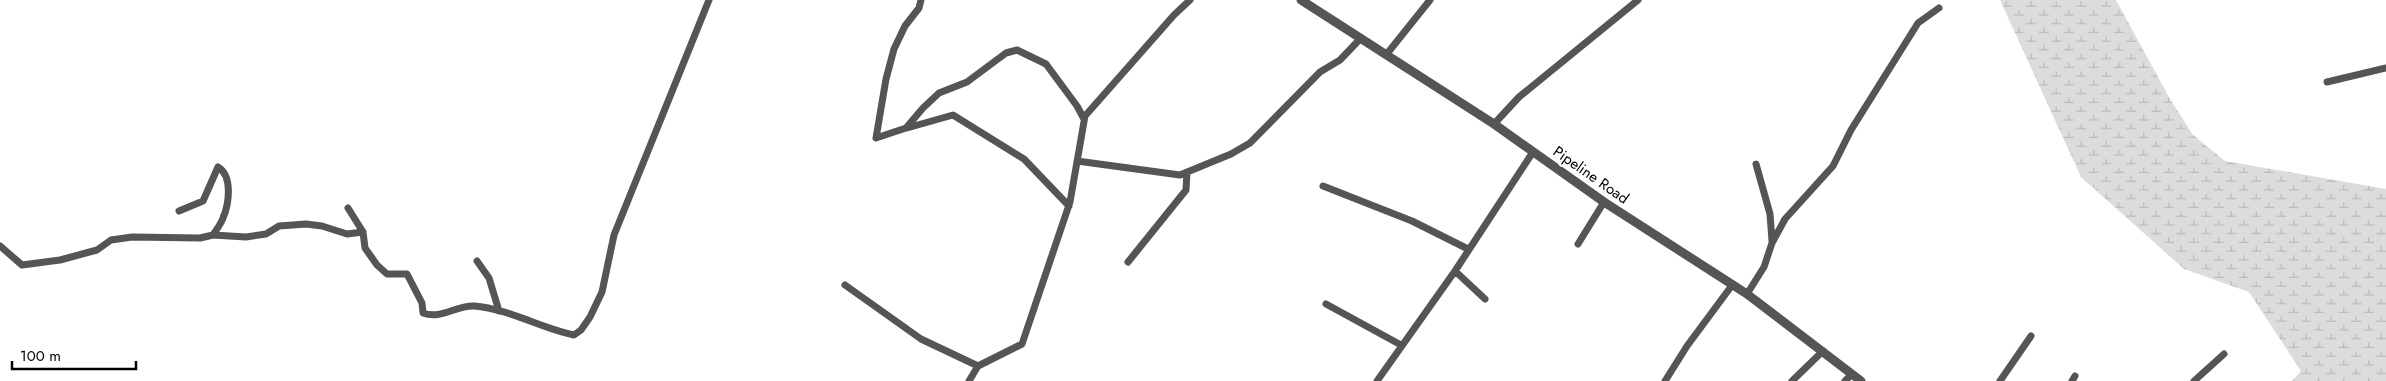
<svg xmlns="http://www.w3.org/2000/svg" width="2386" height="381" font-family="Jost,sans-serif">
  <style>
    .wetland { fill: url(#wetland-marsh) }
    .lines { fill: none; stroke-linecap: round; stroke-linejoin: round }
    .minor { stroke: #555; stroke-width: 7 }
    .tertiary { stroke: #555; stroke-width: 9 }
    .labels { text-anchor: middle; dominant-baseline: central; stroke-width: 4.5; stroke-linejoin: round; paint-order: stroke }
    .street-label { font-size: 15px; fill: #000; stroke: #fff }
  </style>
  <defs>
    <pattern id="wetland-marsh" width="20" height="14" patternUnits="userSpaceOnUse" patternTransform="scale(1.25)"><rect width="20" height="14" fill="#dcdcdc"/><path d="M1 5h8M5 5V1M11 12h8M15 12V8" fill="none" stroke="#bbb"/></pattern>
  </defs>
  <rect width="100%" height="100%" fill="#fff"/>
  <path class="wetland" d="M2000 0H2116L2170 99 2193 135 2225 161 2386 189V381H2292L2301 371 2249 292 2184 269 2081 177Z"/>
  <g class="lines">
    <path class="minor" d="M921 0 919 8 905 26 894 49 886 79 876 138 906 128 923 108 939 93 967 82 1006 53 1017 50 1046 64 1077 106 1084 119
      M1386 55 1430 0
      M2327 82 2386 68
      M1494 124 1519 97 1638 0
      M907 128 953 115 1024 159 1069 206
      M1077 161 1180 175 1231 154 1250 143 1320 72 1340 60 1361 38
      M1756 164 1770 214 1772 241
      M1323 186 1412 221 1468 249
      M348 208 363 232 365 248 377 265 387 274H407L422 303 423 313C441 320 456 305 474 306 509 309 541 328 574 335L581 330 590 317 602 292 614 235 709 0
      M179 211 203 201 218 167C233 176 229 204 223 218 221 224 216 230 213 235
      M1578 244 1604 202
      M0 246 22 265 60 260 97 250 111 240 132 237 200 238 213 235 246 237 266 234 279 226 306 224 322 226 347 234 363 232
      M477 261 489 278 499 311
      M1128 262 1186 190 1187 172
      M1455 271 1485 299
      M845 285 921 339 978 366
      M1747 294 1764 267 1772 243 1785 219 1833 166 1851 130 1918 23 1939 8
      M1326 304 1401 345
      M969 381 978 366 1022 344 1070 202 1085 116 1174 15 1190 0
      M1377 381 1455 271 1533 152
      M1665 381 1687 346 1733 284
      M1792 381 1823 351
      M1845 381 1852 374
      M2000 381 2031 336
      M2072 381 2075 376
      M2194 381 2224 354"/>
    <path class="tertiary" d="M1301 0 1494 124 1604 202 1747 294 1861 381"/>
  </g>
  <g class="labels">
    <g class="street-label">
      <text transform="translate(1591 175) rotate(35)">Pipeline Road</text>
    </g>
  </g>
  <path d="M12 361v8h124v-8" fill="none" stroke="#000000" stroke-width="2.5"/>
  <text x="20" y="361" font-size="15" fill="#000000" stroke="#ffffff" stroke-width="4" paint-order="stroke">100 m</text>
</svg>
